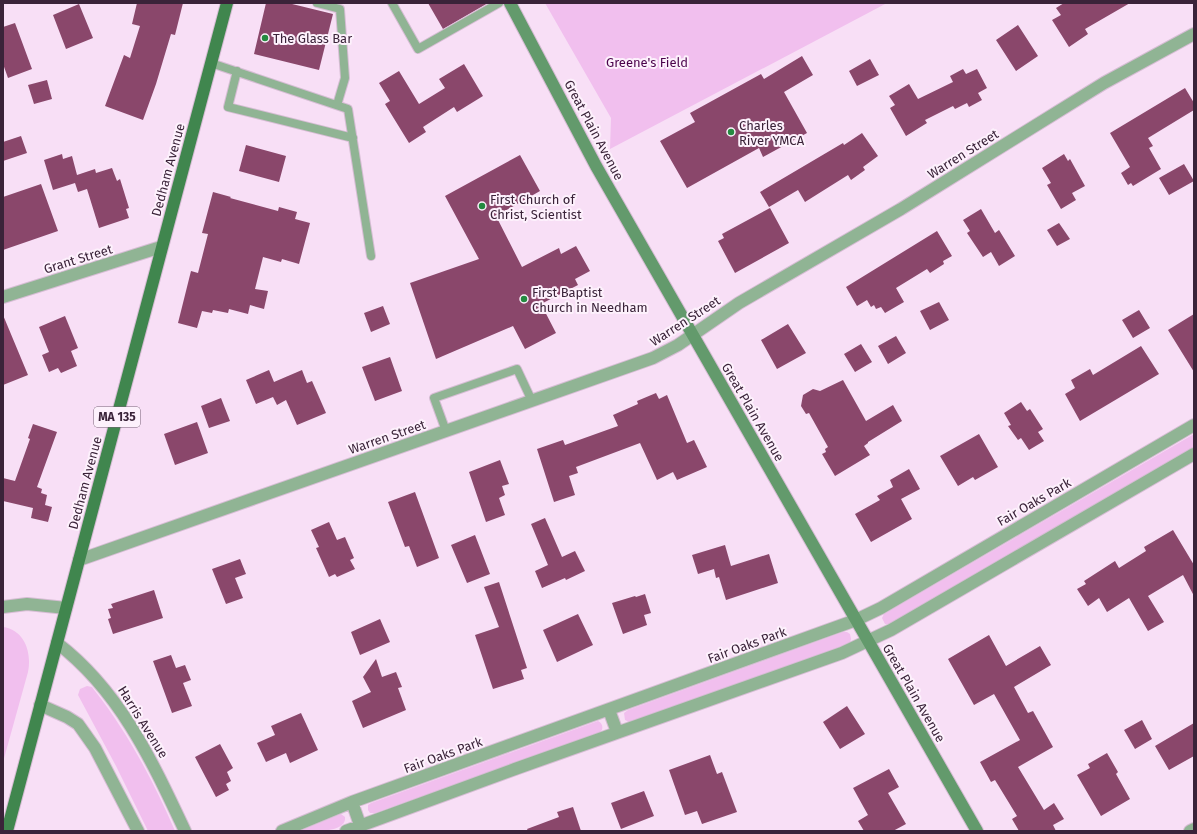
<svg xmlns="http://www.w3.org/2000/svg" width="1197" height="834" font-family="'Fira Sans',sans-serif">
  <style>
    .green { fill: #f1bfee }
    .building { fill: #8a476b }
    .lines { fill: none; stroke-linecap: round; stroke-linejoin: round }
    .service-casing { stroke: #d6bdd4; stroke-width: 10 }
    .minor-casing { stroke: #d6bdd4; stroke-width: 14 }
    .tertiary-casing { stroke: #d6bdd4; stroke-width: 14 }
    .secondary-casing { stroke: #d6bdd4; stroke-width: 14 }
    .primary-casing { stroke: #d6bdd4; stroke-width: 14 }
    .service { stroke: #90b494; stroke-width: 8 }
    .minor { stroke: #90b494; stroke-width: 12 }
    .tertiary { stroke: #90b494; stroke-width: 12 }
    .secondary { stroke: #639a6c; stroke-width: 12 }
    .primary { stroke: #40864e; stroke-width: 12 }
    .poi-dot { fill: #248a40; stroke: #fdf1fc; stroke-width: 1.5 }
    .labels { text-anchor: middle; dominant-baseline: central; stroke-width: 4; stroke-linejoin: round; paint-order: stroke }
    .shield { fill: #fdf1fc; stroke: #746174; stroke-width: 1 }
    .shield-label { font-size: 12px; font-weight: bold; fill: #3a2339 }
    .poi-label { font-size: 13px; fill: #3a2339; stroke: #fdf1fc; text-anchor: start }
    .park-label { font-size: 13px; fill: #4b044c; stroke: #fdf1fc }
    .street-label { font-size: 13px; fill: #3a2339; stroke: #fdf1fc }
  </style>
  <rect width="100%" height="100%" fill="#f8dff6"/>
  <path class="green" d="M545 3H887L610 149 611 118Z
    M1194 434V447L890 624H885L882 618 884 614Z
    M3 627C25 630 32 653 28 672L3 762Z
    M843 632H847L850 634 851 639 850 643 844 646 631 722H629L625 720 624 713 628 710Z
    M87 686 92 687 95 691C128 733 154 782 175 831H148L116 766 78 695 80 689Z
    M598 721C602 723 603 726 602 730L599 733 375 813H370L368 810V805L371 803Z
    M341 814 345 817C347 834 310 831 300 831Z"/>
  <path class="building" d="M137 3H183L175 35 171 34 156 84 143 120 105 106 124 55 130 58 140 26 132 24Z
    M266 3H288L333 14 319 70 254 54Z
    M428 3H488L443 29Z
    M1064 3H1130L1085 29 1088 34 1069 47 1052 20 1061 15 1056 8Z
    M79 4 93 38 66 49 53 15Z
    M15 23 32 69 8 78 3 64V27Z
    M1018 25 1038 56 1016 71 996 40Z
    M802 56 813 75 784 92 807 133 763 157 759 148 687 188 660 141 695 122 690 113 761 74 764 79Z
    M870 59 879 75 857 86 849 71Z
    M464 64 483 96 457 112 454 107 423 127 426 132 409 143 385 104 390 101 379 83 399 71 419 104 445 88 439 79Z
    M963 69 966 74 977 69 987 88 978 93 982 100 969 107 967 103 955 109 953 106 925 120 927 123 906 136 890 108 895 105 889 96 909 84 918 99 953 82 950 76Z
    M47 80 52 99 34 104 28 85Z
    M1185 88 1194 103V110L1148 138 1153 146 1149 148 1161 169 1133 186 1131 183 1128 185 1121 173 1130 167 1110 133Z
    M862 133 878 156 863 167 865 170 851 180 848 175 805 202 798 190 769 207 760 192 843 143 844 145Z
    M21 136 27 153 3 161V142Z
    M246 145 286 156 279 182 239 171Z
    M62 154 63 159 72 156 77 175 95 169 96 173 112 168 117 181 120 179 129 208 126 209 129 218 99 228 87 189 78 192 75 183 53 190 44 160Z
    M1064 154 1068 161 1070 159 1085 186 1072 193 1076 200 1061 209 1047 185 1051 183 1042 168Z
    M520 155 540 191 496 216 522 267 559 248 561 254 576 246 590 271 575 279 578 285 541 304 556 333 525 349 513 326 436 359 410 283 479 259 445 196Z
    M1184 164 1194 181 1169 195 1159 178Z
    M41 184 58 231 3 250V197Z
    M213 192 231 197 230 198 278 211 279 207 297 212 295 219 310 223 299 264 282 259 281 262 263 257 255 289 268 291 264 309 250 305 248 314 229 309 228 313 213 310 212 313 202 311 197 328 178 323 191 271 198 273 208 234 202 233Z
    M770 208 789 243 735 273 718 241 724 238 722 234Z
    M981 209 995 233 999 230 1015 256 999 266 991 252 983 257 967 233 970 231 963 220Z
    M1059 223 1070 239 1057 246 1047 230Z
    M937 231 952 256 943 261 944 264 930 273 927 269 896 288 904 302 885 313 881 307 876 309 874 305 871 307 867 300 857 306 846 287Z
    M939 302 949 320 930 330 920 311Z
    M383 306 390 324 371 332 364 313Z
    M1139 310 1150 328 1133 338 1122 320Z
    M1194 314V372L1168 330Z
    M3 315 28 375 3 385Z
    M65 316 78 348 71 351 77 366 61 373 58 368 49 372 42 355 49 352 39 327Z
    M788 324 806 353 777 369 761 340Z
    M896 336 906 353 888 364 878 346Z
    M861 344 872 362 855 372 844 354Z
    M1141 346 1159 374 1080 421 1065 394 1075 388 1071 380 1090 369 1093 375Z
    M390 357 402 391 375 401 362 367Z
    M269 370 274 382 302 370 307 383 312 381 326 413 297 425 286 400 277 405 273 397 256 404 246 380Z
    M843 380 866 421 893 405 902 421 868 442V443L864 446 870 455 835 476 822 454 826 452 825 449 828 447 809 413 806 414 801 406 803 395 813 389 820 391Z
    M656 393 659 399 667 395 687 443 694 440 707 467 677 480 673 472 657 480 640 443 576 467 578 473 569 476 575 495 554 502 537 449 563 440 565 445 618 426 613 415 638 404 637 401Z
    M221 398 230 421 209 428 201 406Z
    M1021 402 1027 411 1030 409 1043 429 1038 432 1044 441 1029 450 1021 438 1018 440 1008 426 1011 425 1004 413Z
    M197 422 208 453 175 465 164 434Z
    M33 424 57 432 37 487 42 489 41 493 47 495 45 505 52 507 48 522 31 518 33 508 3 501V478L15 481 30 439 28 438Z
    M979 434 998 467 975 480 973 477 958 486 940 456Z
    M500 460 509 484 502 486 505 495 499 498 505 515 486 522 469 472Z
    M909 469 920 489 901 499 912 519 871 542 855 514 880 500 877 496 893 487 890 480Z
    M415 492 439 558 417 567 409 546 405 547 388 502Z
    M545 518 562 557 575 551 585 571 566 580 565 578 542 588 535 571 548 565 531 524Z
    M329 522 337 540 345 537 354 558 350 560 355 569 337 577 335 574 329 577 316 548 319 547 311 530Z
    M1173 530 1194 565V596L1183 575 1148 596 1164 622 1148 631 1129 598 1107 612 1099 598 1088 606 1077 589 1086 584 1084 581 1115 561 1119 568 1146 551 1144 547Z
    M475 535 490 574 467 583 451 545Z
    M725 545 731 566 769 554 778 583 726 600 719 577 716 578 714 569 698 574 692 555Z
    M240 559 246 574 235 578 243 598 226 604 212 569Z
    M499 582 527 668 521 670 524 679 493 689 475 635 499 627 484 587Z
    M154 590 163 618 113 634 108 619 111 618 108 609 113 608 111 604Z
    M645 594 651 613 644 615 647 625 623 634 612 603 635 596 636 597Z
    M578 614 593 645 557 662 543 630Z
    M380 619 390 642 360 655 351 632Z
    M989 635 1006 666 1040 646 1051 665 1014 687 1028 713 1033 711 1053 747 1018 767 1044 810 1054 803 1064 819 1053 825 1056 831H1019L1012 819 1017 816 995 780 991 782 980 762 1020 740 994 694 974 705 948 659Z
    M171 655 176 668 185 665 191 680 183 683 192 706 172 713 153 661Z
    M376 659 382 677 396 672 402 687 398 688 406 710 363 728 352 701 371 692 363 677Z
    M847 706 865 734 840 749 823 722Z
    M301 713 318 750 290 763 286 753 266 762 257 743 275 735 271 726Z
    M1142 720 1152 739 1135 749 1124 730Z
    M1194 723V756L1169 770 1155 746Z
    M220 744 233 768 227 772 231 781 226 784 229 790 216 797 195 757Z
    M1107 753 1118 772 1116 774 1130 799 1101 816 1077 775 1090 768 1088 764Z
    M710 755 717 774 722 772 737 812 702 824 697 811 685 815 669 770Z
    M889 769 899 787 888 793 906 824 893 831H864L858 821 868 815 853 788Z
    M644 791 654 816 621 829 611 803Z
    M573 807 581 831H528L527 829 559 817 557 812Z"/>
  <g class="lines">
    <g class="service-casing">
      <path id="service" d="M317 3 340 9 345 78 337 105
        M392 3 418 49 499 3
        M211 63 348 109 371 256
        M237 71 228 107 353 138
        M446 431 434 398 517 369 532 401"/>
    </g>
    <g class="minor-casing">
      <path id="minor" d="M3 297 161 247
        M79 560 653 358 678 345 739 303 901 209 1104 83 1194 34
        M3 607 27 604 66 608
        M609 710 617 732
        M352 802 360 825
        M282 831 352 802 856 620 881 608 1194 425
        M346 831 515 769 842 653 891 630 1194 454"/>
    </g>
    <g class="tertiary-casing">
      <path id="tertiary" d="M57 643C120 691 152 761 185 831
        M40 705 67 717 78 724 83 731 95 748 138 831
        M1190 831 1194 829"/>
    </g>
    <g class="secondary-casing">
      <path id="secondary" d="M510 3 596 166 977 831"/>
    </g>
    <g class="primary-casing">
      <path id="primary" d="M7 831 227 3"/>
    </g>
    <use href="#service" class="service"/>
    <use href="#minor" class="minor"/>
    <use href="#tertiary" class="tertiary"/>
    <use href="#secondary" class="secondary"/>
    <use href="#primary" class="primary"/>
  </g>
  <g class="poi-dot">
    <circle cx="265" cy="38" r="4"/>
    <circle cx="731" cy="132" r="4"/>
    <circle cx="482" cy="206" r="4"/>
    <circle cx="524" cy="299" r="4"/>
  </g>
  <g class="labels">
    <rect class="shield" x="94" y="407" width="46" height="20" rx="3"/>
    <g class="shield-label">
      <text x="117" y="417">MA 135</text>
    </g>
    <g class="poi-label">
      <text x="273" y="38">The Glass Bar</text>
      <text x="739" y="125">Charles<tspan x="739" dy="15">River YMCA</tspan></text>
      <text x="490" y="199">First Church of<tspan x="490" dy="15">Christ, Scientist</tspan></text>
      <text x="532" y="292">First Baptist<tspan x="532" dy="15">Church in Needham</tspan></text>
    </g>
    <g class="park-label">
      <text x="647" y="62">Greene's Field</text>
    </g>
    <g class="street-label">
      <text transform="translate(594 130) rotate(62)">Great Plain Avenue</text>
      <text transform="translate(963 154) rotate(-32)">Warren Street</text>
      <text transform="translate(168 170) rotate(-75)">Dedham Avenue</text>
      <text transform="translate(78 259) rotate(-17)">Grant Street</text>
      <text transform="translate(685 321) rotate(-33)">Warren Street</text>
      <text transform="translate(753 412) rotate(60)">Great Plain Avenue</text>
      <text transform="translate(387 437) rotate(-19)">Warren Street</text>
      <text transform="translate(85 483) rotate(-75)">Dedham Avenue</text>
      <text transform="translate(1034 502) rotate(-30)">Fair Oaks Park</text>
      <text transform="translate(747 645) rotate(-20)">Fair Oaks Park</text>
      <text transform="translate(914 693) rotate(60)">Great Plain Avenue</text>
      <text transform="translate(143 722) rotate(58)">Harris Avenue</text>
      <text transform="translate(443 755) rotate(-20)">Fair Oaks Park</text>
    </g>
  </g>
  <rect width="1197" height="834" fill="none" stroke="#3a2339" stroke-width="8"/>
</svg>
